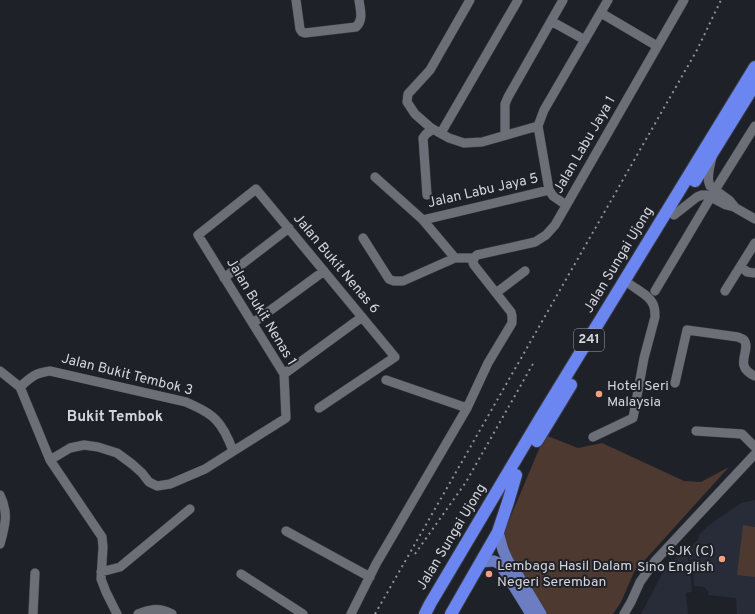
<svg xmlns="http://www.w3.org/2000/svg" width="755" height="614" font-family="Overpass,sans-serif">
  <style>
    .built { fill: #282b38 }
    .green { fill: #4e3931 }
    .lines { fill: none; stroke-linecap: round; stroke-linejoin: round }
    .minor-casing { stroke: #393b41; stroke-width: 10 }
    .major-casing { stroke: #393b41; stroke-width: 12 }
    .highway-casing { stroke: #393b41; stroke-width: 14 }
    .minor { stroke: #6c6f78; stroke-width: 9 }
    .major { stroke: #6c7dc1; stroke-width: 11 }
    .highway { stroke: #6c86f1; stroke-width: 12 }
    .rail { stroke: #8f9197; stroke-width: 2; stroke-dasharray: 2 4; stroke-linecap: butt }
    .poi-dot { fill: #f2a07f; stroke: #1f2129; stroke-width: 1.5 }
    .labels { text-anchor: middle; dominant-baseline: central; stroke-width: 4; stroke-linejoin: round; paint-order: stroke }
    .shield { fill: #1f2129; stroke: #9d9fa5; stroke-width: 1 }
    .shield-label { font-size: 13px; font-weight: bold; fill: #d3d5da }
    .street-label { font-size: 14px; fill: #d3d5da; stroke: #1f2129 }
    .poi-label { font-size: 14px; fill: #d3d5da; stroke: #1f2129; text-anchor: start }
    .neighbourhood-label { font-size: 15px; font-weight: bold; fill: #d3d5da; stroke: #1f2129 }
  </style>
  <rect width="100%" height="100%" fill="#1f2129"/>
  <path class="built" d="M755 500V614H737L736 598 708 595 709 592 704 587 694 586 693 567 686 551 698 540 699 535 708 526 741 503Z
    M685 552 690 564 692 592 686 593 688 614H641L667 565Z"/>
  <path class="green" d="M545 435 578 448 602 443 684 481 701 482 729 467 634 572 621 602 613 614H544L502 546V537Z
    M743 525 755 527V577L737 575Z"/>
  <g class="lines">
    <g class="minor-casing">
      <path id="minor" d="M296 0 300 29 302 32 305 33 356 27C364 20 360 9 359 0
        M470 0 430 70 408 94 407 102 415 114 431 128 449 138 464 143 482 142 538 126
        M601 13 657 46
        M551 21 585 40
        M441 133 518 0
        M505 135V104L508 97 563 0
        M712 157C710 166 706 178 710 186L729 200 734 206
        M375 177 423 220 455 258
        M427 195 423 138 426 134 433 129
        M566 205 553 196 549 190 538 126 544 110 608 0
        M674 215 697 197 702 195H707L726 205 734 207 755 219
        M423 220 549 190
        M363 238 389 279 394 281H403L455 258H474
        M474 258 477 255 535 242 546 235 555 225 684 0
        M741 266 747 272 755 273
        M224 278 289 228
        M655 291 715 190 755 126
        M725 291 755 243
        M496 293 525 271
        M253 323 324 271
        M0 371 20 387 50 460 102 537 103 547 101 579 106 592 117 614
        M284 374 362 317
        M386 380 467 408
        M675 383 687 330 738 337C740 338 743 339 744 340 752 350 732 366 755 376
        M20 387C31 377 35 373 50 371L186 402C196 407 208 411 216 420 224 428 229 440 233 451
        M696 431 742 434 755 447
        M593 437 633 418 644 358 655 317C655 314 655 310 654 307 652 297 639 291 631 285
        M50 460 70 448 84 445 98 447 117 453 132 464 142 473 149 482 157 486 170 484 205 469 286 418 284 374 198 235 256 189 395 357 319 408
        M0 495C9 513 5 526 0 544
        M286 531 370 577
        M101 572 120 567 190 509
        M241 574 303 614
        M33 614 35 573
        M138 614C151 609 159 607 172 614
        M351 614 376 564 467 408 488 363 512 323V316L511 312 474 265 473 263 474 258
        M624 614 631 602 640 582 655 561 755 454"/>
    </g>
    <g class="major-casing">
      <path id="major" d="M498 532 503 550 508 561 519 577 541 614
        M481 562 494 561 500 564 531 614"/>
    </g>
    <g class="highway-casing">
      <path id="highway" d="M695 181 755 84
        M537 441 571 385
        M425 614 430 604 541 417 755 67
        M451 614 498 532 508 502 516 475"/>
    </g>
    <use href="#minor" class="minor"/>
    <use href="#major" class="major"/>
    <use href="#highway" class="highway"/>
    <path class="rail" d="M415 554 466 482 534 362
      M375 614 697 50 721 0"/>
  </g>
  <g class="poi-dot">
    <circle cx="599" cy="394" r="4"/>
    <circle cx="722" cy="559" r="4"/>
    <circle cx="489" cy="574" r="4"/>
  </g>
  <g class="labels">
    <rect class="shield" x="574" y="329" width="30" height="22" rx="3"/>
    <g class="shield-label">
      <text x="589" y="340">241</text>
    </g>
    <g class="street-label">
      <text transform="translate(585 145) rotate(-60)">Jalan Labu Jaya 1</text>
      <text transform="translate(483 191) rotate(-13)">Jalan Labu Jaya 5</text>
      <text transform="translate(619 260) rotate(-59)">Jalan Sungai Ujong</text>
      <text transform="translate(336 264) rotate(50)">Jalan Bukit Nenas 6</text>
      <text transform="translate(261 312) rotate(59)">Jalan Bukit Nenas 1</text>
      <text transform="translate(127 375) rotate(14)">Jalan Bukit Tembok 3</text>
      <text transform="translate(452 537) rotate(-59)">Jalan Sungai Ujong</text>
    </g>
    <g class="poi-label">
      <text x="607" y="386">Hotel Seri<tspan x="607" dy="16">Malaysia</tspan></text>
      <text x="714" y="551" text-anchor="end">SJK (C)<tspan x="714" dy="16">Sino English</tspan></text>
      <text x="497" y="566">Lembaga Hasil Dalam<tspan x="497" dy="16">Negeri Seremban</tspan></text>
    </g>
    <g class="neighbourhood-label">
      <text x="115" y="417">Bukit Tembok</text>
    </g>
  </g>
</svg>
